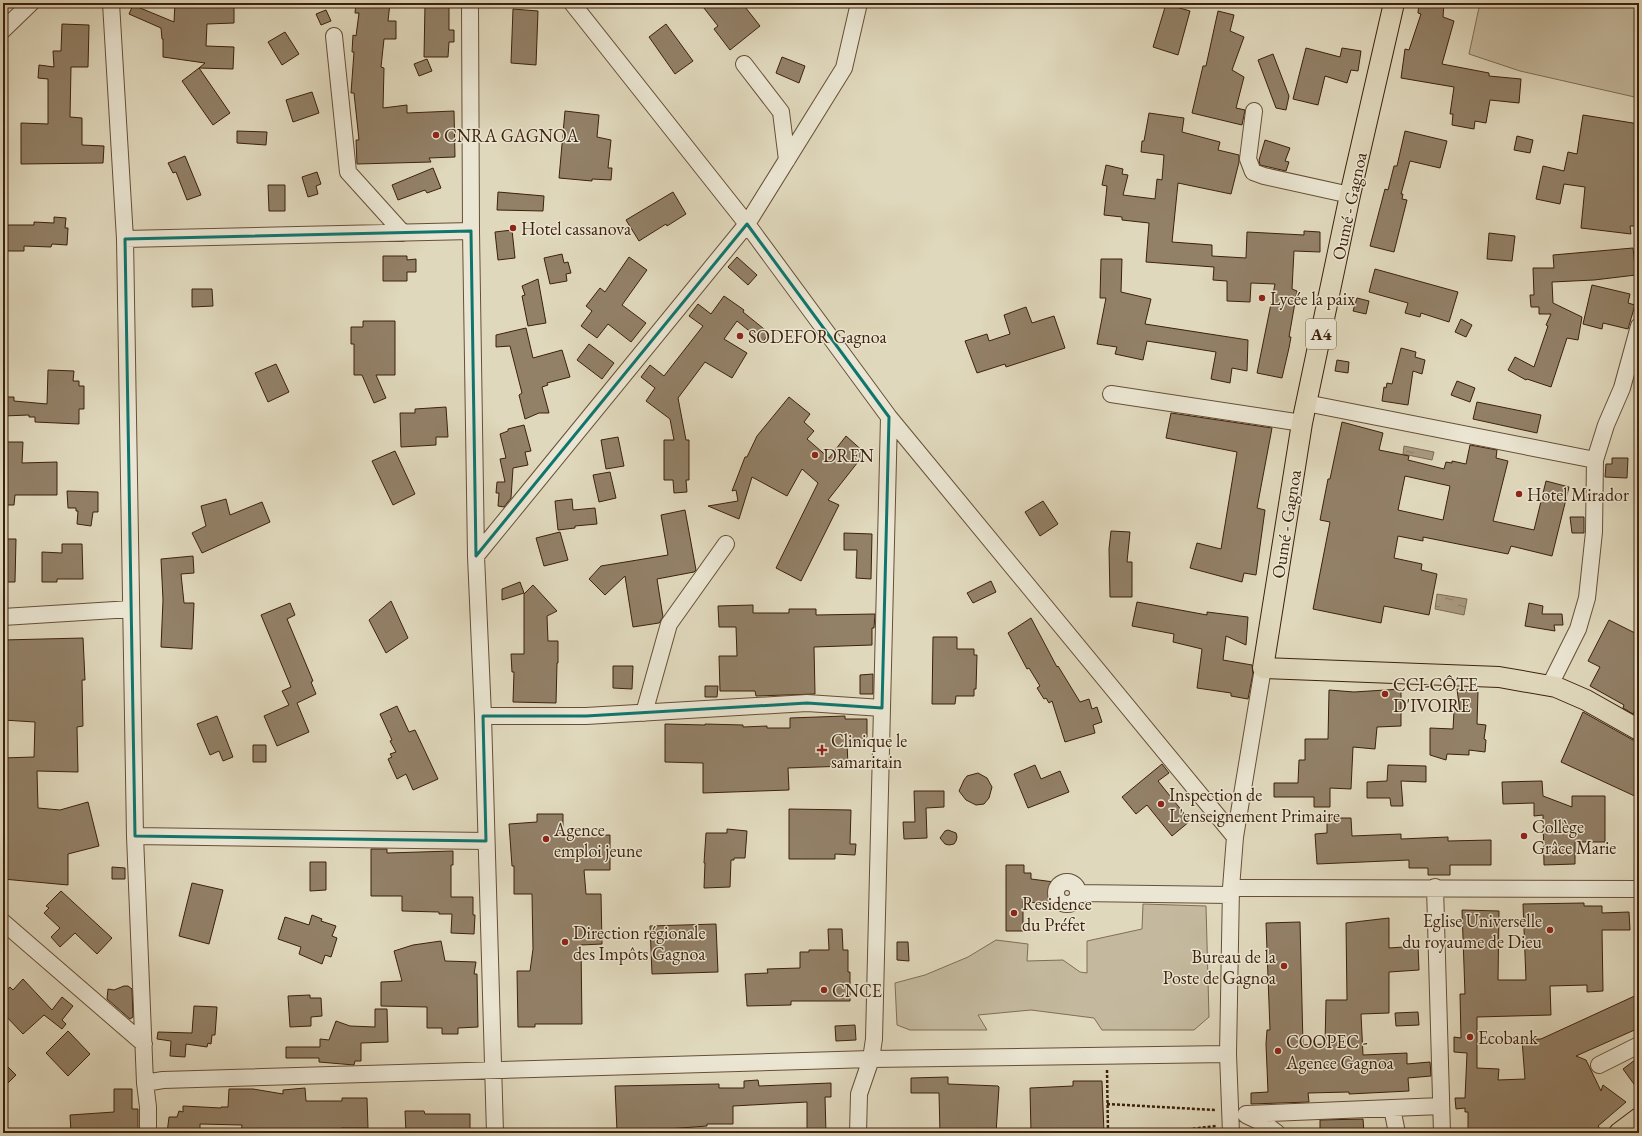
<svg xmlns="http://www.w3.org/2000/svg" width="1642" height="1136" font-family="'EB Garamond',serif">
  <style>
    .green { fill: #c4b99e; stroke: #806d54 }
    .water { fill: url(#water-ripples); stroke: #7e6a51 }
    .building { fill: #928067; stroke: #3d210b; fill-rule: evenodd }
    .lines { fill: none; stroke-linecap: round; stroke-linejoin: round }
    .minor-casing { stroke: #664f37; stroke-width: 18 }
    .major-casing { stroke: #3d210b; stroke-width: 22 }
    .path { stroke: #3d210b; stroke-width: 2.5; stroke-dasharray: 3 2; stroke-linecap: butt }
    .minor { stroke: #ebe6d3; stroke-width: 16 }
    .major { stroke: #e0d8bc; stroke-width: 20 }
    .marked { fill: none; stroke: #0f766e; stroke-width: 3; stroke-linejoin: round }
    .poi-dot { fill: #8f2418; stroke: #ebe6d3; stroke-width: 1.5 }
    .labels { text-anchor: middle; dominant-baseline: central; stroke-width: 3; stroke-linejoin: round; paint-order: stroke }
    .shield { fill: #ebe6d3; stroke: #715c47; stroke-width: 1 }
    .shield-label { font-size: 17px; font-weight: bold; fill: #3d210b }
    .poi-label { font-size: 18px; fill: #3d210b; stroke: #ebe6d3; text-anchor: start }
    .street-label { font-size: 18px; fill: #3d210b; stroke: #ebe6d3 }
  </style>
  <defs>
    <pattern id="water-ripples" width="26" height="14" patternUnits="userSpaceOnUse"><rect width="26" height="14" fill="#a99a80"/><path d="M2 4q2-2 4 0t4 0M15 11q2-2 4 0t4 0" fill="none" stroke="#8b7d67"/></pattern>
  </defs>
  <rect width="100%" height="100%" fill="#e0d8bc"/>
  <filter id="stains"><feTurbulence type="fractalNoise" baseFrequency=".005" numOctaves="4"/><feColorMatrix values="0 0 0 0 .2 0 0 0 0 .09 0 0 0 0 .02 0 0 0 .5 -.17"/></filter>
  <radialGradient id="worn" r=".72"><stop offset=".6" stop-color="#630" stop-opacity="0"/><stop offset="1" stop-color="#630" stop-opacity=".3"/></radialGradient>
  <path class="green" d="M1480 3H1639V98L1520 71 1469 54Z
    M1143 904 1206 906 1209 1017 1194 1030H1102L1094 1018 1031 1010 978 1015 987 1030H910L897 1025 895 983 925 975 968 957 996 940 1028 944 1027 961 1063 960 1080 972 1087 973V941L1142 929Z"/>
  <path class="water" d="M1404 446 1434 452 1432 460 1403 454Z
    M1437 594 1467 599 1464 615 1435 609Z"/>
  <path class="building" d="M175 3H234V23L207 24 206 46 234 47 233 69 199 68 205 63 163 57V39H162L161 28 129 14 133 5 174 22Z
    M356 3H390L388 21H396V39H384L381 67 384 68 383 108 407 105V113L454 111 455 157 429 158 431 162 357 164 356 140H359L354 93H351L354 52H352L353 35 356 36 359 13H355Z
    M700 3H742L760 26 730 50 714 29 718 26Z
    M1419 3H1444L1443 17 1454 21 1442 64 1489 73V76L1521 79 1519 103 1490 100 1486 123 1475 121 1474 129 1452 125 1453 114H1450L1454 87 1401 78 1405 49 1409 50 1421 14 1418 13Z
    M425 4H449V30H454V42H449L448 57H424Z
    M1166 4 1190 11 1178 55 1153 47Z
    M513 9 538 11 536 65 511 63Z
    M326 10 331 21 321 25 316 14Z
    M1218 11 1234 15 1230 31 1244 37 1232 70 1244 77 1236 108 1245 110 1242 125 1192 113 1203 66H1206Z
    M62 24 89 25 88 67H71L70 117 82 118V145L104 146 103 163 21 164V123L48 124V79L38 78 39 65 54 67 53 51H61Z
    M666 24 693 61 675 74 649 37Z
    M285 32 299 54 282 65 268 42Z
    M1306 48 1340 57 1342 48 1361 51 1358 71 1351 70 1347 83 1325 76 1318 105 1293 99Z
    M1273 54 1289 96 1286 110 1276 108 1258 60Z
    M782 57 805 66 799 83 776 73Z
    M427 59 432 71 419 76 414 64Z
    M199 68 230 113 213 125 182 81Z
    M312 92 319 113 293 122 286 100Z
    M565 111 599 115 597 137 611 140 608 168H612L611 180 592 179V181L559 178Z
    M1149 113 1184 118 1182 132 1220 142 1218 150 1239 155V162L1231 194 1178 183 1172 242 1212 245V256L1246 258 1247 232 1304 235V231L1320 232V252L1294 251 1292 289 1297 291 1289 337H1291L1289 348 1282 378 1257 373 1275 284 1251 283 1250 302 1227 301V281L1213 280 1214 267 1146 262 1149 223 1122 220V217L1104 215 1107 186 1102 185 1106 165 1123 169 1122 174 1128 175 1123 195 1155 199 1157 179 1162 180 1164 155 1141 152 1142 141H1144Z
    M1583 115 1639 124V194L1636 226H1630L1631 234 1581 228 1585 187 1564 184 1560 204 1536 199 1543 166 1564 171 1568 152 1577 154Z
    M237 131 267 132 266 145 237 143Z
    M1405 131 1447 141 1440 168 1410 161 1401 194H1403L1402 199 1407 200 1394 252 1370 246 1385 189 1388 190 1394 166H1397Z
    M1517 136 1533 140 1530 153 1514 150Z
    M1265 140 1290 148 1285 161 1289 162 1286 171 1260 165 1259 160Z
    M185 156 201 195 187 200 176 172 173 173 168 163Z
    M433 168 441 188 427 193 425 190 398 200 392 185Z
    M317 172 321 184 316 186 318 194 308 197 302 177Z
    M268 185H285V211H269Z
    M498 192 544 196 543 211 497 210Z
    M673 192 686 214 667 226 666 224 639 241 626 220Z
    M54 217 66 218 65 228H68L67 245 52 244 51 247 24 246V251H6V225H34V222L54 223Z
    M512 230 515 258 498 260 495 232Z
    M1489 233 1515 236 1512 261 1487 259Z
    M1633 248 1636 275 1594 280 1552 282 1553 303 1582 317 1578 340 1567 338 1551 387 1527 379 1526 380 1508 370 1515 357 1534 367 1548 326 1546 325 1551 314H1539V307H1531L1530 295H1534L1533 268H1554L1553 255Z
    M562 254 564 263 568 262 571 273 566 274 567 281 550 284 544 258Z
    M383 256H407V260L416 259V272H407V281H383Z
    M629 257 647 270 622 305 646 323 631 342 608 324 597 338 581 326 592 311 586 306 600 288 605 292Z
    M737 257 757 275 748 285 728 267Z
    M1101 259H1122L1121 292 1151 299 1145 324 1248 340 1247 371 1232 368 1230 383 1211 379 1216 352 1147 341 1143 360 1115 354 1117 347 1097 344 1106 298H1100Z
    M1375 269 1458 292 1449 322 1421 313 1420 317 1405 313 1408 303 1369 292Z
    M538 279 546 323 528 326 522 296 525 295 522 286Z
    M1592 285 1630 294 1628 303 1635 305 1628 329 1603 323 1602 329 1583 324Z
    M192 289H212L213 306 192 307Z
    M724 296 744 310 743 312 769 333 763 342 737 321 724 339 747 353 732 378 705 362 678 398 686 440H689V480H686L687 492 674 493 673 480H664V440H674L670 419 646 401 655 388 641 377 650 365 664 376 703 326 689 316 698 304 711 314Z
    M1357 298 1369 301 1366 314 1353 311Z
    M1026 307 1032 323 1054 316 1065 348 1006 367 1005 364 977 373 965 341 987 334 989 341 1010 334 1004 315Z
    M1461 319 1472 325 1466 337 1455 332Z
    M363 321H395V375H376L386 398 374 403 362 375H354V344H351V327H363Z
    M526 328 533 358 562 350 570 377 547 383 548 385 542 387 549 413H539L525 419 519 395 522 393 510 346 496 347V335Z
    M589 344 614 363 602 379 577 360Z
    M1401 348 1416 352 1415 357 1425 360 1422 374 1413 371 1408 405 1382 401 1384 387 1386 388 1387 383 1392 384Z
    M1337 360 1349 362 1348 373 1335 371Z
    M276 364 289 392 268 402 255 373Z
    M48 370 74 371 73 381H79V386H84V409H79V424L35 422V417H29V415L3 416V397H14V401L47 404Z
    M1457 381 1475 388 1470 402 1451 395Z
    M789 397 810 414 804 422 814 431 807 439 829 458 846 436 865 453 828 500 839 505 801 581 776 568 818 483 802 469 787 496 752 477 739 519 708 506 738 501 736 490 732 491 745 457H747L757 436Z
    M1477 402 1541 415 1537 433 1473 419Z
    M446 407 448 437H436V445L401 447 400 413H415V409Z
    M1171 413 1272 428 1257 508 1265 510 1256 575 1244 573 1242 582 1190 568 1197 543 1221 549 1237 452 1166 438Z
    M1342 422 1383 433 1379 450 1409 456 1408 460 1444 469 1446 462 1452 463V461L1466 464 1470 445 1497 450 1496 458 1508 461 1493 521 1534 530 1546 481 1569 487 1552 556 1511 546 1508 554 1423 537V541L1398 536 1394 558 1422 564 1421 570 1437 574 1429 615 1384 606 1381 623 1313 609 1330 522 1320 520 1328 479H1330ZM1405 476 1450 486 1443 520 1398 510Z
    M524 425 531 451 525 452 528 465 513 468 511 498 504 507 498 506 499 493H496L497 482H505L500 459 506 458 500 434 508 431V429Z
    M618 437 624 466 606 469 601 440Z
    M3 442H23L22 463 57 462V495H15L14 505H3Z
    M395 451 415 494 393 505 372 461Z
    M1612 458H1628L1627 478 1605 477 1606 464H1612Z
    M610 472 616 498 599 502 593 475Z
    M67 491 98 492V512H93L91 526 77 524 78 511H76V508H68Z
    M226 499 230 515 262 502 270 522 202 553 192 533 206 526 201 506Z
    M572 499 573 510 595 508 597 524 575 526V528L558 530 555 501Z
    M1043 501 1058 524 1040 536 1025 512Z
    M685 510 696 570 694 572 657 579 663 617 659 623 633 627 625 576 605 595 589 579 601 566 668 555 661 515Z
    M1570 517H1584V533H1572Z
    M1111 531 1130 532 1127 562H1132V597H1110L1109 549Z
    M560 532 568 560 544 566 536 538Z
    M844 533 872 534 871 579 856 578 857 550H844Z
    M3 539H16L15 582H3Z
    M62 544H82L83 579H57V582H42V552L62 553Z
    M193 556 194 573 181 574 184 603H194L192 649 161 647 163 600 161 559Z
    M991 581 996 592 973 603 967 593Z
    M520 582 524 593 502 600V589Z
    M533 585 557 611 547 616 548 641H558V663H557L556 703 513 702 514 672H512L511 654H524V594Z
    M391 601 408 638 386 653 369 620Z
    M1137 602 1207 615V612L1248 617 1246 645 1226 636 1223 660 1252 665 1253 673 1248 699 1231 696V693L1197 688 1202 649 1173 642 1174 634 1132 626Z
    M290 603 295 615 287 619 313 681 311 682 316 694 297 703 309 732 277 746 264 716 289 705 282 691 291 687 261 615Z
    M1529 603 1543 606 1542 614H1562L1563 625H1554L1555 631 1525 626Z
    M753 605V613H789V609H816V615L875 614 874 628H872V645L814 647 815 694 756 696 755 691H720L719 656H737L736 627H719L718 606Z
    M1031 618 1057 667 1058 666 1080 702 1089 699 1092 709 1097 707 1102 722 1093 725 1095 733 1065 742 1052 701 1049 703 1046 698 1044 699 1037 688 1040 686 1029 668 1027 669 1008 633Z
    M1609 620 1639 635V663L1634 674 1639 676V701L1633 714 1623 708 1624 705 1590 686 1600 667 1588 661Z
    M933 637H957V649H974V655H977L976 689H974V696H956L955 704H932Z
    M83 638 85 680H82L83 726 77 727 78 772 37 771 38 808 60 810 88 802 99 846 68 854V885L3 879V758L34 757 35 722 3 720V640Z
    M613 666H633L632 689 613 688Z
    M873 674V694H860V675Z
    M705 686H718L717 697H705Z
    M1401 689V726L1377 727 1375 749 1353 747 1351 789 1330 788V807H1314V797H1274V783H1298L1299 760H1305V739H1328L1329 690 1354 692Z
    M1457 689 1478 692 1477 724 1486 725 1484 739 1486 740 1485 752 1469 750V755L1447 754 1446 760 1430 755V728L1453 729 1454 711 1460 712Z
    M397 706 409 732 415 730 438 779 413 790 406 774 397 779 388 759 392 757 390 754 396 752 390 741 392 740 380 714Z
    M1583 712 1633 740 1639 741V798L1561 762Z
    M217 716 233 757 223 761 219 751 210 755 197 724Z
    M845 716V719H867V737H863V743L847 742 848 766 788 768 789 790 703 793V763L665 762V724L705 725V724L743 725V727L767 726V728H790V718Z
    M253 745H266V762H253Z
    M1162 764 1169 773 1158 781 1190 821 1172 836 1147 805 1136 814 1122 797Z
    M1035 765 1041 779 1060 771 1069 792 1028 808 1014 774Z
    M1388 765 1426 766V782L1401 781 1403 806H1391L1390 798H1367V782L1387 781Z
    M978 773 987 778 992 787 989 798 984 804 976 805 966 800 959 791 964 780 967 776Z
    M1542 781 1543 796 1572 807V796H1605V842H1575V864L1544 865 1543 815 1534 816V803L1503 804 1502 782Z
    M914 791H944V807L926 808 927 838 904 839 903 822H915Z
    M789 809 851 810 850 844H856L855 855 835 854V859H789Z
    M537 814H563V836L610 835V870H584L586 894H601L602 944 581 945 582 1024H535V1027H518L517 971H530L533 949 532 894H514V866H512L509 824 537 822Z
    M1327 818H1351L1352 836 1401 834V839L1448 837V841L1491 840V865H1450V875H1428V868H1409V860L1317 864 1315 834 1327 833Z
    M727 829 747 831 745 858H734V860H731L730 887 704 888 705 863H704L706 833H727Z
    M948 830 956 833 957 837 956 841 954 844 949 845 945 844 940 838 945 831Z
    M371 849H387V853L453 851V865H451V897H473V915H475L474 934 451 933 452 914H439V912L402 911V896H371Z
    M310 862H326V890L310 891Z
    M1006 865H1024V873H1031V879L1054 882 1051 905 1023 901V931H1006Z
    M112 867 125 868V879H112Z
    M192 883 223 890 209 944 179 936Z
    M61 891 112 938 97 954 75 933 60 947 51 937 60 928 44 913 49 908 46 906Z
    M1584 903V906H1602V913L1629 912 1630 930H1602L1603 991 1587 992V985L1550 986 1551 1015 1477 1017V1068L1499 1069 1498 1080 1525 1079 1522 1040 1541 1039 1639 994V1028L1576 1056 1586 1060 1601 1091 1603 1085 1626 1102 1598 1126 1603 1133H1468V1112H1465V1108L1456 1109 1455 1098H1465L1467 1053 1454 1052V1037L1461 1038 1460 994H1465L1462 910 1499 911 1498 980H1526L1523 904Z
    M312 915 322 919 321 921 336 926 332 936 337 938 331 957 325 955 322 964 299 954 301 947 278 939 285 917 309 925Z
    M1389 918V948L1418 946 1419 970 1389 972V1013L1361 1014 1363 1055 1407 1053V1064L1430 1062 1431 1076 1408 1078 1409 1091 1349 1094V1092L1308 1093 1309 1102 1251 1104V1093L1268 1092 1266 1044 1267 1030H1270L1266 923 1300 922 1303 1045 1325 1044 1326 1000H1347L1346 923Z
    M716 924 718 972 652 974 650 926Z
    M828 929H842L843 950H848V972H850V1001H791V1005L747 1006 745 974 768 973 767 969 800 968V952H809V950H829Z
    M441 941 445 961 476 962 474 974H477L478 1027 458 1028V1034H442V1028H427V1007L381 1006V982L402 981 394 951 413 945Z
    M897 942H908L909 961 897 960Z
    M23 979 52 1010 62 997 73 1006 62 1020 66 1024 62 1029 44 1015 23 1034 3 1013V993L10 987 13 990Z
    M124 986H128L132 989 133 1017 130 1019 107 999 108 989 114 990Z
    M310 995V998H321L322 1016 311 1017V1026L290 1027 288 996Z
    M194 1006 217 1007 215 1035H212L211 1044 208 1043 207 1047 186 1044 185 1057 170 1056 171 1041 157 1039 158 1032 192 1033Z
    M375 1009H387L388 1042 361 1043V1061H355L354 1065 319 1062V1058H286V1047H320V1039L329 1040 336 1021 350 1026 375 1027Z
    M1418 1012 1419 1025 1396 1026 1395 1013Z
    M855 1025 856 1040 836 1041 835 1026Z
    M68 1031 90 1054 68 1076 46 1053Z
    M1639 1057V1091L1623 1069Z
    M3 1062 16 1075 3 1088Z
    M948 1077V1084L998 1086 999 1087 996 1133 960 1130V1133H940L939 1093H911V1078Z
    M758 1080 759 1086 831 1083V1097H825L826 1133H807V1102L733 1106V1124H707V1126L668 1129V1131H617L615 1086 719 1084V1088H744V1081Z
    M1073 1081H1102L1104 1133H1031L1030 1088 1073 1086Z
    M305 1088 306 1101H342V1098H367L368 1128H341V1132L241 1133 242 1125 200 1124V1133H167L169 1117H177L179 1111 183 1112V1106L221 1108V1107H228L229 1089H253L283 1094V1090Z
    M114 1089H132V1109H138V1129H132V1131L71 1133 70 1115 114 1112Z
    M405 1111H424L425 1114H470V1129H426V1133H406Z
    M1363 1119 1364 1133H1320V1120Z"/>
  <g class="lines">
    <g class="minor-casing">
      <path id="minor" d="M111 3 125 239 135 836 145 1083 148 1107V1133
        M470 3 471 231 476 556 483 716 495 1133
        M572 3 747 224 889 417 1235 837
        M3 30 31 3
        M334 36 348 172 403 233
        M744 64 781 112 787 160
        M1254 111 1248 159 1253 172 1264 176 1350 195
        M125 239 471 231
        M1111 394 1302 423
        M1306 403 1595 460
        M476 556 747 224 844 68 859 3
        M3 617 131 609
        M1550 685 1578 629 1587 598 1594 532 1595 460 1606 425 1622 388 1639 326
        M644 713 669 624 726 544
        M483 716H586L807 703 882 708
        M135 836 486 841
        M1056 893a11 11 0 1 1 22 0a11 11 0 1 1-22 0Z
        M1435 887 1442 1133
        M1231 888 1639 889
        M1078 893 1231 895
        M3 922 144 1044
        M1599 1065 1639 1045
        M145 1083 163 1080 871 1059 1228 1054
        M1392 1108 1397 1133
        M1246 1114 1441 1106
        M1246 1115 1265 1124 1277 1133
        M858 1133 859 1094 871 1059 874 1039 889 417
        M1231 1133 1228 1054 1231 888 1235 837 1263 668"/>
    </g>
    <g class="major-casing">
      <path id="major" d="M1394 3 1350 195 1302 423 1263 668 1499 677 1556 687 1586 700 1639 730
        M1619 1133 1639 1118"/>
    </g>
    <path class="path" d="M1107 1070 1108 1133
      M1107 1104 1215 1110
      M1158 1133 1216 1126"/>
    <use href="#minor" class="minor"/>
    <use href="#major" class="major"/>
  </g>
  <path class="marked" d="M747 224 889 417 882 708 807 703 586 716H483L486 841 135 836 125 239 471 231 476 556Z"/>
  <g class="poi-dot">
    <circle cx="436" cy="135" r="4"/>
    <circle cx="513" cy="228" r="4"/>
    <circle cx="1262" cy="298" r="4"/>
    <circle cx="740" cy="336" r="4"/>
    <circle cx="815" cy="455" r="4"/>
    <circle cx="1519" cy="494" r="4"/>
    <circle cx="1385" cy="694" r="4"/>
    <path d="M820 744h4v4h4v4h-4v4h-4v-4h-4v-4h4z"/>
    <circle cx="1161" cy="804" r="4"/>
    <circle cx="1524" cy="836" r="4"/>
    <circle cx="546" cy="839" r="4"/>
    <circle cx="1014" cy="913" r="4"/>
    <circle cx="1550" cy="930" r="4"/>
    <circle cx="565" cy="942" r="4"/>
    <circle cx="1284" cy="966" r="4"/>
    <circle cx="824" cy="990" r="4"/>
    <circle cx="1470" cy="1037" r="4"/>
    <circle cx="1278" cy="1051" r="4"/>
  </g>
  <g class="labels">
    <rect class="shield" x="1306" y="319" width="30" height="30" rx="3"/>
    <g class="shield-label">
      <text x="1321" y="334">A4</text>
    </g>
    <g class="poi-label">
      <text x="444" y="135">CNRA GAGNOA</text>
      <text x="521" y="228">Hotel cassanova</text>
      <text x="1270" y="298">Lycée la paix</text>
      <text x="748" y="336">SODEFOR Gagnoa</text>
      <text x="823" y="455">DREN</text>
      <text x="1527" y="494">Hotel Mirador</text>
      <text x="1393" y="684">CCI-CÔTE<tspan x="1393" dy="21">D'IVOIRE</tspan></text>
      <text x="831" y="740">Clinique le<tspan x="831" dy="21">samaritain</tspan></text>
      <text x="1169" y="794">Inspection de<tspan x="1169" dy="21">L'enseignement Primaire</tspan></text>
      <text x="1532" y="826">Collège<tspan x="1532" dy="21">Grâce Marie</tspan></text>
      <text x="554" y="829">Agence<tspan x="554" dy="21">emploi jeune</tspan></text>
      <text x="1022" y="903">Residence<tspan x="1022" dy="21">du Préfet</tspan></text>
      <text x="1542" y="920" text-anchor="end">Eglise Universelle<tspan x="1542" dy="21">du royaume de Dieu</tspan></text>
      <text x="573" y="932">Direction régionale<tspan x="573" dy="21">des Impôts Gagnoa</tspan></text>
      <text x="1276" y="956" text-anchor="end">Bureau de la<tspan x="1276" dy="21">Poste de Gagnoa</tspan></text>
      <text x="832" y="990">CNCE</text>
      <text x="1478" y="1037">Ecobank</text>
      <text x="1286" y="1041">COOPEC -<tspan x="1286" dy="21">Agence Gagnoa</tspan></text>
    </g>
    <g class="street-label">
      <text transform="translate(1349 206) rotate(-78)">Oumé - Gagnoa</text>
      <text transform="translate(1286 524) rotate(-81)">Oumé - Gagnoa</text>
    </g>
  </g>
  <rect width="1642" height="1136" fill="none" stroke="#e0d8bc" stroke-width="16"/>
  <rect x="4" y="4" width="1634" height="1128" fill="none" stroke="#3d210b" stroke-width="2"/>
  <rect x="8" y="8" width="1626" height="1120" fill="none" stroke="#3d210b"/>
  <rect width="100%" height="100%" filter="url(#stains)"/>
  <rect width="100%" height="100%" fill="url(#worn)"/>
</svg>
